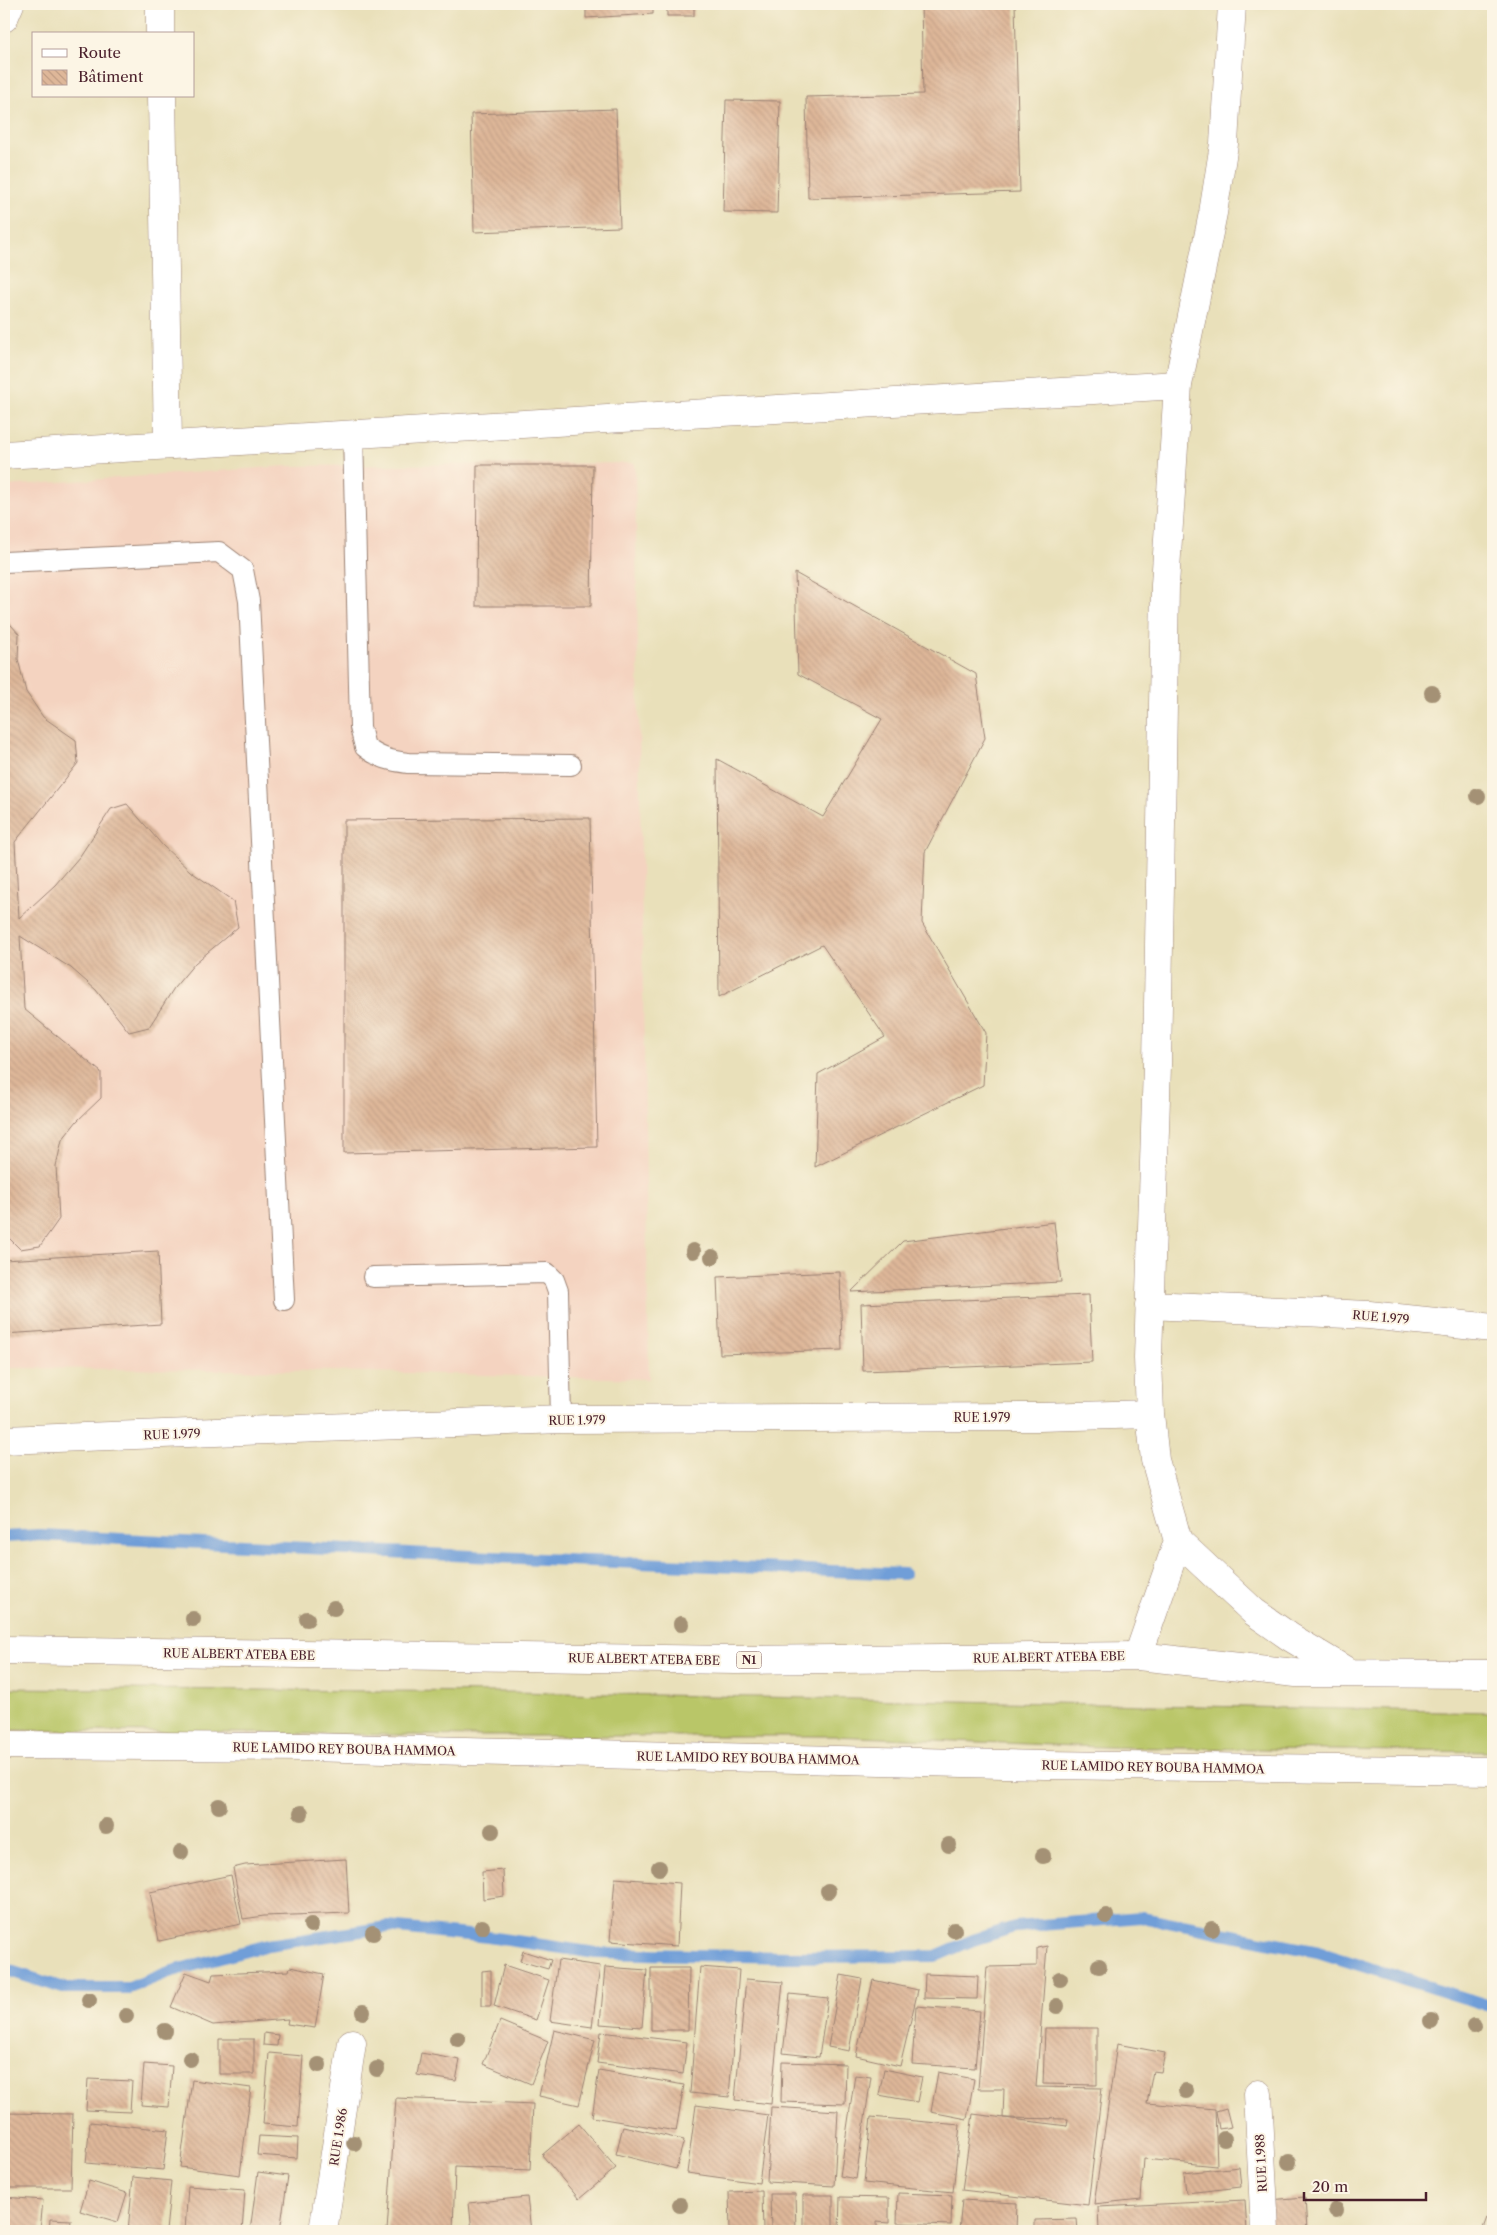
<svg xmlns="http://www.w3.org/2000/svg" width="1497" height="2235" font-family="'Libre Caslon Text',serif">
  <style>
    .built { fill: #f4d3c0 }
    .garden { fill: #b9c668; stroke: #82724a }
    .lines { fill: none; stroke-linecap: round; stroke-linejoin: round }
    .stream { stroke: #6f9ed8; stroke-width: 12 }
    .building { fill: url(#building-back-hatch) }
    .lane-casing { stroke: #9a8072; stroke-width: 22 }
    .street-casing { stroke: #9a8072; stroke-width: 29 }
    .highway-casing { stroke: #9a8072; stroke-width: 29 }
    .lane { stroke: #fff; stroke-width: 20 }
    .street { stroke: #fff; stroke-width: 28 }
    .highway { stroke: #fff; stroke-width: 28 }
    .tree { fill: #a49175 }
    .labels { text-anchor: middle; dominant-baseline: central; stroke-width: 4; stroke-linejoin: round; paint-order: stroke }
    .shield { fill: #fcf5e5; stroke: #7f5f63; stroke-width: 1 }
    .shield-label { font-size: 11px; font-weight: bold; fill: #4a1f2b }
    .street-label { font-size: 12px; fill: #4a1f2b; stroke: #fcf5e5 }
  </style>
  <defs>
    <pattern id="building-back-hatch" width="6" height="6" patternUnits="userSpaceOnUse" patternTransform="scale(1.25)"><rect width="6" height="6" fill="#deb799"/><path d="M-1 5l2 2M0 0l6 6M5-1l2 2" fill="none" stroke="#c09d84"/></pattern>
  </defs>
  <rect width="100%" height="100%" fill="#fcf5e5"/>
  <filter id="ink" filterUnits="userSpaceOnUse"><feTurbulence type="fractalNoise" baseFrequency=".02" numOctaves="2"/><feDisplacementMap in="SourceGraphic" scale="10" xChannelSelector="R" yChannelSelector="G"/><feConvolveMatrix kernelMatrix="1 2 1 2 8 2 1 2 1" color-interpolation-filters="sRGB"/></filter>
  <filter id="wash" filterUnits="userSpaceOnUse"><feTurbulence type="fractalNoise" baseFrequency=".0096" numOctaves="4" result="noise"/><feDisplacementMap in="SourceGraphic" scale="20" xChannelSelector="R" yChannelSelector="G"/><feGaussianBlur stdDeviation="1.12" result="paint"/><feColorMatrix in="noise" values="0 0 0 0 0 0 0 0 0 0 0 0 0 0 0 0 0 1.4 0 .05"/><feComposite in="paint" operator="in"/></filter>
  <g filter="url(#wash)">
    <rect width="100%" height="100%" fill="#e9e0ba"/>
    <path class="built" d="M635 463 649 1379 329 1371 4 1368V486L287 466Z"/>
    <path class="garden" d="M4 1688 512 1692 1493 1712V1752L1100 1747 835 1736H479L4 1730Z"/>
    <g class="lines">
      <path class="stream" d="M4 1537 40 1535 492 1557 904 1574
        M4 1969 63 1988H129L169 1972 268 1945 388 1927 488 1937 596 1953 788 1957 936 1956 973 1940 1015 1927 1142 1917 1318 1952 1493 2007"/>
    </g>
    <g id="blocks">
      <path class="building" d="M586 4H653V14L586 18Z
        M667 4H694V16H667Z
        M921 4H1015L1020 192 808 198 806 97 923 94Z
        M726 100 780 101 777 213 723 212Z
        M616 109 620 227 474 232 471 114Z
        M477 465H593L591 606H476Z
        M795 573 976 674 985 738 925 852 922 923 986 1033 983 1085 815 1167 818 1074 885 1037 822 945 719 997 717 759 823 817 882 719 798 674Z
        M4 617 19 634 18 659 26 692 43 717 76 740 78 763 15 842 19 918 55 885 80 856 111 809 127 804 163 846 190 871 233 901 238 927 195 963 174 988 149 1027 129 1032 96 990 71 968 20 936 24 1009 101 1072V1098L77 1121 62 1140 56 1166 59 1219 40 1246 20 1249 4 1233Z
        M590 818 597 1147 344 1153V820Z
        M1054 1222 1061 1282 851 1292 903 1241Z
        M158 1251 161 1324 4 1334V1260Z
        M840 1272 842 1350 720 1354 717 1277Z
        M1089 1295 1092 1362 863 1371 861 1304Z
        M346 1859 349 1913 264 1916 243 1919 233 1868 245 1865Z
        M503 1870 504 1896 483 1899 482 1872Z
        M231 1875 241 1924 159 1941 150 1892Z
        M615 1878 680 1883 677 1946 610 1941Z
        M1047 1946 1036 2087 1102 2088 1088 2205 962 2190 973 2114 1067 2126 1068 2119 1003 2118 1004 2089H978L987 1967 1037 1966V1948Z
        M523 1951 551 1960 548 1969 520 1961Z
        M558 1960 600 1966 592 2027 550 2021Z
        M504 1965 549 1980 536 2020 494 2006Z
        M290 1967 324 1974 315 2028 287 2024 288 2019 213 2025 171 2007 186 1972 211 1981 213 1974 289 1971Z
        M605 1967 647 1970 642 2027 600 2024Z
        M700 1967 739 1970 729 2097 690 2093Z
        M651 1968H689L688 2030H651Z
        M491 1970V2004L490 2006H482V1971Z
        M925 1974 978 1976 977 1999 924 1998Z
        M841 1975 862 1979 849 2051 828 2047Z
        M746 1979 783 1982 771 2104 735 2100Z
        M873 1980 918 1990 900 2066 856 2056Z
        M790 1994 828 1998 819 2057 783 2053Z
        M916 2006 980 2011 975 2068 912 2064Z
        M500 2021 548 2041 531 2084 483 2064Z
        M1045 2028H1097V2085L1043 2084Z
        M554 2030 595 2040 579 2105 539 2096Z
        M601 2032 687 2042 683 2074 597 2063Z
        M264 2033 278 2035 277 2046 263 2045Z
        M219 2039H254V2074H219Z
        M1117 2044 1165 2053 1161 2072 1153 2071 1147 2103 1215 2109 1217 2166 1144 2159 1141 2199 1094 2204Z
        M269 2053 303 2056 298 2127 263 2124Z
        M421 2053 460 2060 456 2081 417 2075Z
        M782 2062 846 2064 845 2104 781 2102Z
        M144 2064 172 2066 169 2107 141 2105Z
        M884 2069 922 2077 917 2102 879 2095Z
        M599 2070 684 2085 676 2131 592 2117Z
        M938 2072 974 2079 967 2119 931 2112Z
        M855 2075 871 2077 856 2179 840 2176Z
        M88 2079 132 2081 130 2112 86 2110Z
        M192 2080 251 2088 240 2175 180 2167Z
        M396 2098 533 2104 530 2170 455 2167 453 2231H387Z
        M696 2105 768 2115 759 2183 687 2173Z
        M771 2107 838 2111 834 2186 767 2182Z
        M1226 2108 1231 2127 1219 2129 1216 2111Z
        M4 2113 73 2114 71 2188H4Z
        M871 2117 960 2125 953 2192 864 2183Z
        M90 2122 168 2130 163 2170 86 2163Z
        M579 2124 616 2168 579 2199 542 2155Z
        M623 2126 684 2140 676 2169 616 2154Z
        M259 2136 298 2138 297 2158 257 2155Z
        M1239 2167 1241 2187 1186 2193 1184 2173Z
        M258 2172 288 2176 280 2231H250Z
        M133 2177 171 2181 166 2231H128Z
        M89 2181 127 2193 118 2222 80 2211Z
        M188 2186 245 2190 242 2231H185Z
        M762 2191 763 2231H730L729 2192Z
        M898 2193 952 2195 951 2225 897 2223Z
        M770 2194H795L796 2231H771Z
        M803 2195H833V2231H803Z
        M4 2197 43 2200 40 2231H4Z
        M527 2197 531 2231H472L469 2203Z
        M840 2197 889 2198V2223L877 2222V2231H839Z
        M1305 2197 1307 2231H1260L1258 2201Z
        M962 2200 1017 2203 1016 2231H959Z
        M1245 2200 1247 2231H1099L1098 2207Z
        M1491 2207H1493V2231H1482Z
        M50 2219 71 2220 70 2231H49Z
        M1077 2219 1078 2231H1035V2220Z
        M924 2226 925 2231H905Z"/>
    </g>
  </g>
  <g filter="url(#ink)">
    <use href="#blocks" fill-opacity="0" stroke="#9a8072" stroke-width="1"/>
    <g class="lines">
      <g class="lane-casing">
        <path id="lane" d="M353 433 360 727 365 747C379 758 391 761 408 763L571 765
          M4 562 219 552 243 570 249 601 284 1300
          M373 1277 547 1273 554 1280 558 1291 561 1419"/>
      </g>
      <g class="street-casing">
        <path id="street" d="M160 4V34
          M1232 4 1224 144 1213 213 1178 385 1165 585 1157 1065 1148 1358 1150 1414 1155 1460 1178 1541 1254 1612 1290 1637 1348 1672
          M4 18 10 4
          M162 96 168 444
          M4 455 1178 385
          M1149 1305 1369 1315 1493 1328
          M4 1440 561 1419 1039 1417 1150 1414
          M1138 1656 1178 1541
          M1258 2094 1265 2231
          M323 2231 352 2043"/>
      </g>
      <g class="highway-casing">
        <path id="highway" d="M4 1650 735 1660 1138 1656 1296 1673 1493 1674
          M4 1745 305 1747 1045 1765 1493 1771"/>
      </g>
      <use href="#lane" class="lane"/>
      <use href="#street" class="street"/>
      <use href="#highway" class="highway"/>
    </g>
    <g class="tree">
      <circle cx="1432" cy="693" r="8"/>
      <circle cx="1478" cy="796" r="8"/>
      <circle cx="693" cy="1251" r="8"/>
      <circle cx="712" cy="1257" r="8"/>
      <circle cx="334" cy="1608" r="8"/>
      <circle cx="193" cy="1619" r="8"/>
      <circle cx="307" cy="1619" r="8"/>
      <circle cx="681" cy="1624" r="8"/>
      <circle cx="219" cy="1806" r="8"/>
      <circle cx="301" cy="1813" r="8"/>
      <circle cx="106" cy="1826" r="8"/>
      <circle cx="492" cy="1831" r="8"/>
      <circle cx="949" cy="1845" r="8"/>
      <circle cx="181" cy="1852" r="8"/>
      <circle cx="1043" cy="1856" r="8"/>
      <circle cx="659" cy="1868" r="8"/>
      <circle cx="828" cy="1891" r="8"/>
      <circle cx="1106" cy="1916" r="8"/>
      <circle cx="311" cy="1925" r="8"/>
      <circle cx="482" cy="1927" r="8"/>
      <circle cx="1212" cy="1929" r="8"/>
      <circle cx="954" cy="1930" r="8"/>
      <circle cx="373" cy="1933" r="8"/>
      <circle cx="1099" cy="1966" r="8"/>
      <circle cx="1060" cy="1979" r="8"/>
      <circle cx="89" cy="2000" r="8"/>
      <circle cx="1057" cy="2006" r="8"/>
      <circle cx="363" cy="2012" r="8"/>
      <circle cx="126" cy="2016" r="8"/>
      <circle cx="1431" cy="2021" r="8"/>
      <circle cx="1474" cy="2026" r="8"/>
      <circle cx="165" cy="2031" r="8"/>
      <circle cx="458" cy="2039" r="8"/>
      <circle cx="190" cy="2059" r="8"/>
      <circle cx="319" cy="2065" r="8"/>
      <circle cx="377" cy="2069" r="8"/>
      <circle cx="1186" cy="2091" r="8"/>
      <circle cx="1224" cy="2139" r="8"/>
      <circle cx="354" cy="2143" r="8"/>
      <circle cx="1289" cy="2162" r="8"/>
      <circle cx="680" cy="2205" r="8"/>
      <circle cx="1336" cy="2210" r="8"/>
    </g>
  </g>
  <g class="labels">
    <rect class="shield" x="736.5" y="1651.5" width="25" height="17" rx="4"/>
    <g class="shield-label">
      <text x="749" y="1660">N1</text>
    </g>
    <g class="street-label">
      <text transform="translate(1381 1317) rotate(5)">RUE 1.979</text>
      <text x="982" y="1417">RUE 1.979</text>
      <text transform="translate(577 1420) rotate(-1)">RUE 1.979</text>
      <text transform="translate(172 1434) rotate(-2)">RUE 1.979</text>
      <text transform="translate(239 1654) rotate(1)">RUE ALBERT ATEBA EBE</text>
      <text transform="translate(1049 1657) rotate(-1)">RUE ALBERT ATEBA EBE</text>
      <text transform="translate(644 1659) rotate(1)">RUE ALBERT ATEBA EBE</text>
      <text transform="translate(344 1749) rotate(1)">RUE LAMIDO REY BOUBA HAMMOA</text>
      <text transform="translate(748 1758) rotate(1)">RUE LAMIDO REY BOUBA HAMMOA</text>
      <text transform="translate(1153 1767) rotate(1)">RUE LAMIDO REY BOUBA HAMMOA</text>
      <text transform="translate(338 2137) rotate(-81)">RUE 1.986</text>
      <text transform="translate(1261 2163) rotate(-93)">RUE 1.988</text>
    </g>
  </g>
  <rect width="1497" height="2235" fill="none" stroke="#fcf5e5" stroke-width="20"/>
  <rect x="32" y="32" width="162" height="65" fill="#fcf5e5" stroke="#b59f9b"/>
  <rect x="42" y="49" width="25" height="8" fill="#ffffff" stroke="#b59f9b"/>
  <text x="78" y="58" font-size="15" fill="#4a1f2b">Route</text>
  <rect x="42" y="70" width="25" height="15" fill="url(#building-back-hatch)" stroke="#b59f9b"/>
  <text x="78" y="82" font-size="15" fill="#4a1f2b">Bâtiment</text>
  <path d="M1304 2192v8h122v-8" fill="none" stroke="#4a1f2b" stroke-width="2.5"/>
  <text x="1312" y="2192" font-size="15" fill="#4a1f2b" stroke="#fcf5e5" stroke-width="4" paint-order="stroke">20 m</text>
</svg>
